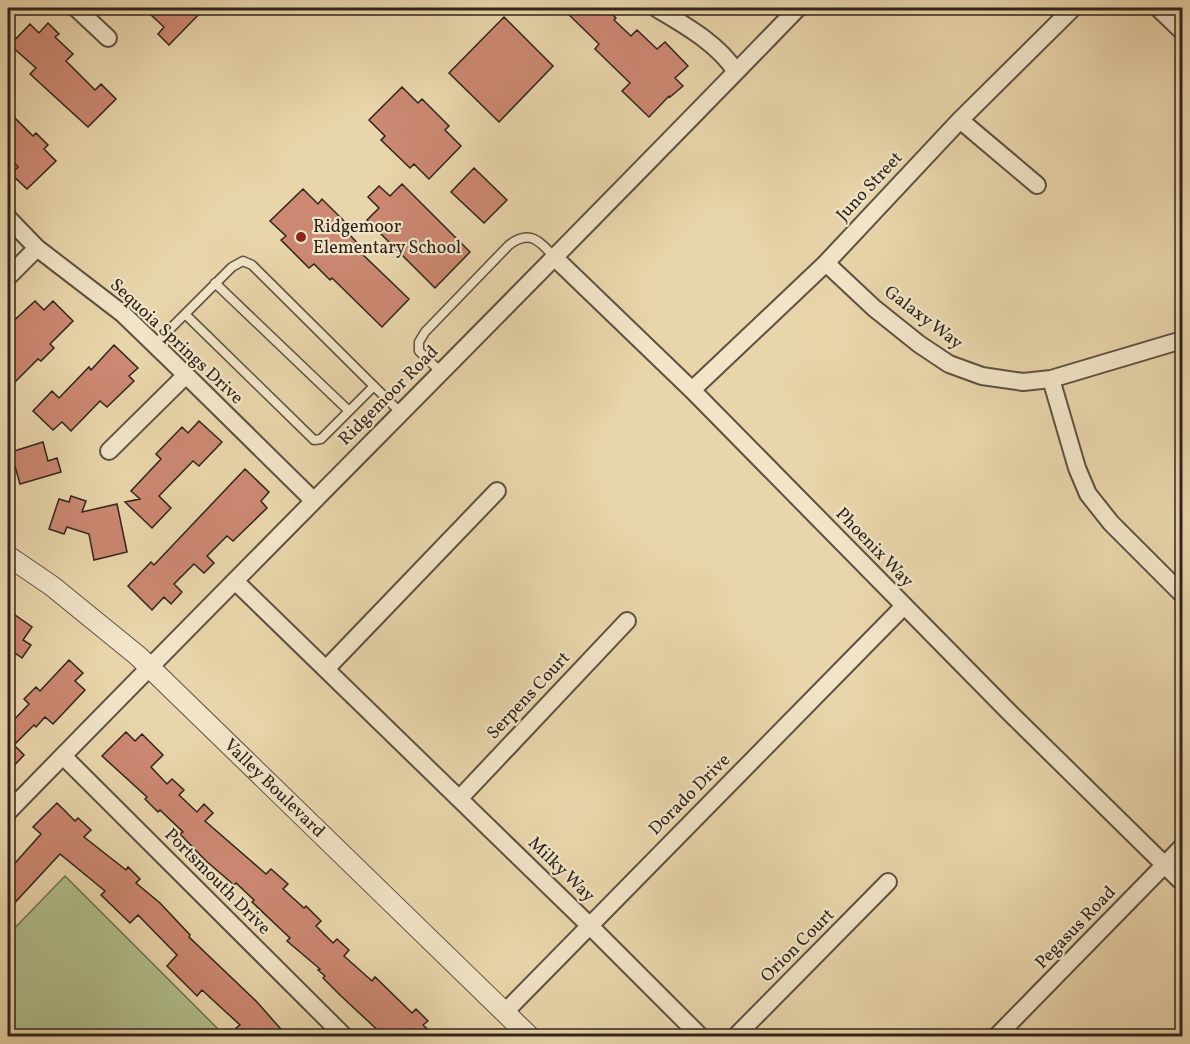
<svg xmlns="http://www.w3.org/2000/svg" width="1190" height="1044" font-family="Vollkorn,serif">
  <style>
    .grass { fill: #b1be8d; stroke: #707154; stroke-width: 1.5 }
    .building { fill: #cc8872; stroke: #2f241c; stroke-width: 1.5 }
    .lines { fill: none; stroke-linecap: round; stroke-linejoin: round }
    .service-casing { stroke: #5e5040; stroke-width: 11 }
    .minor-casing { stroke: #5e5040; stroke-width: 20 }
    .tertiary-casing { stroke: #5e5040; stroke-width: 22 }
    .service { stroke: #f1e4c8; stroke-width: 8 }
    .minor { stroke: #f1e4c8; stroke-width: 16 }
    .tertiary { stroke: #f1e4c8; stroke-width: 20 }
    .poi-dot { fill: #8f2418; stroke: #f1e4c8; stroke-width: 2 }
    .labels { text-anchor: middle; dominant-baseline: central; stroke-width: 4.5; stroke-linejoin: round; paint-order: stroke }
    .street-label { font-size: 18px; fill: #2f241c; stroke: #f1e4c8 }
    .poi-label { font-size: 18px; fill: #2f241c; stroke: #f1e4c8; text-anchor: start }
  </style>
  <rect width="100%" height="100%" fill="#e9d5ab"/>
  <filter id="stains"><feTurbulence type="fractalNoise" baseFrequency=".00333" numOctaves="4"/><feColorMatrix values="0 0 0 0 .2 0 0 0 0 .09 0 0 0 0 .02 0 0 0 .5 -.17"/></filter>
  <radialGradient id="worn" r=".72"><stop offset=".6" stop-color="#630" stop-opacity="0"/><stop offset="1" stop-color="#630" stop-opacity=".3"/></radialGradient>
  <path class="grass" d="M65 876 225 1036H8V935Z"/>
  <path class="building" d="M158 8H205L169 45 158 34 164 27 151 15Z
    M562 8H606L616 18 614 20 631 36 637 30 657 49 665 42 688 66 675 78 683 86 670 97 669 96 649 117 622 91 630 83 595 49 599 44Z
    M504 17 553 66 499 122 449 73Z
    M48 23 59 34 55 37 73 54 66 61 95 90 101 84 116 99 88 127 30 74 36 68 10 45 30 24 39 33Z
    M402 87 418 103 422 99 449 126 445 130 461 146 429 179 414 164 410 168 381 140 385 136 369 120Z
    M8 111 33 136 36 133 48 145 44 149 56 161 27 189 11 174 18 167 8 156Z
    M474 168 507 200 484 223 451 192Z
    M402 184 470 252 435 288 367 220 379 208 368 197 379 186 390 196Z
    M303 189 318 204 322 199 351 228 347 232 362 248 359 251 409 299 382 327 332 278 330 280 314 264 309 268 281 240 286 236 270 221Z
    M35 301 44 310 53 301 73 321 50 344 54 348 41 361 38 359 8 389V326Z
    M114 345 138 368 129 376 134 381 107 407 100 401 71 431 62 422 53 430 33 411 52 391 59 398 89 367 91 370Z
    M199 421 222 442 199 466 193 461 159 496 171 508 152 528 125 502 140 499 131 491 161 459 156 454 182 427 188 433Z
    M43 442 48 461 57 458 61 472 20 484 11 452Z
    M245 469 269 492 261 501 267 508 233 541 227 536 207 556 214 563 204 573 194 564 174 584 182 592 171 604 164 597 152 610 128 586 151 562 154 565Z
    M71 496 86 501 82 512 117 504 127 552 94 560 89 534 67 527 64 534 49 529 59 499 69 502Z
    M8 610 32 627 23 640 31 645 22 658 8 648Z
    M69 660 83 673 75 681 85 690 53 724 45 717 36 727 34 725 14 745 24 755 8 772V726L29 704 24 699 36 687 40 691Z
    M126 732 135 741 142 734 163 755 151 767 167 784 172 779 184 790 179 795 197 812 204 804 213 813 205 821 266 874 271 869 288 884 283 889 304 908 306 906 321 921 316 926 333 943 337 939 349 950 344 956 372 981 375 977 412 1013 416 1009 428 1021 423 1025 435 1036H384L341 996 323 978 325 976 318 970 320 969 287 941 290 938 252 902 254 900 236 883 234 885 205 860 180 834 183 832 160 810 158 812 145 799 147 797 102 756Z
    M57 803 75 821 78 818 91 830 84 837 126 870 128 867 140 879 136 883 160 903 190 935 189 937 257 1002 287 1036H244L236 1028 240 1025 202 990 197 996 167 966 177 955 138 915 130 923 101 895 105 891 60 854 8 910V871L41 834 33 827Z"/>
  <g class="lines">
    <g class="service-casing">
      <path id="service" d="M215 283 349 411
        M154 345 185 314
        M441 372 419 351V342L425 332 509 245C530 229 540 241 555 258
        M374 386 321 439 314 440 185 314 232 267 243 261 252 265 401 413"/>
    </g>
    <g class="minor-casing">
      <path id="minor" d="M76 8 108 38
        M656 8C683 24 719 44 736 72
        M1158 8 1182 31
        M960 120 1037 185
        M8 218 37 248 123 314 186 375 313 500
        M555 258 692 390 1009 712 1182 882
        M826 263 874 308 919 344 949 364 982 376 1023 382 1051 379 1182 340
        M8 277 37 248
        M1051 379 1077 468 1088 494 1111 523 1182 594
        M692 390 826 263 960 120 1073 8
        M109 451 186 375
        M235 581 589 925 700 1036
        M326 669 497 491
        M63 756 344 1036
        M459 799 627 621
        M8 812C270 543 537 278 798 8
        M505 1012 904 606
        M736 1036 888 882
        M997 1036 1182 847"/>
    </g>
    <g class="tertiary-casing">
      <g id="tertiary">
        <path id="s1" d="M8 556 52 586 138 656 529 1036"/>
      </g>
    </g>
    <use href="#service" class="service"/>
    <use href="#minor" class="minor"/>
    <use href="#tertiary" class="tertiary"/>
  </g>
  <circle class="poi-dot" cx="301" cy="237" r="6"/>
  <g class="labels">
    <g class="street-label">
      <text transform="translate(870 187) rotate(-47)">Juno Street</text>
      <text transform="translate(923 318) rotate(37)">Galaxy Way</text>
      <text transform="translate(176 342) rotate(43)">Sequoia Springs Drive</text>
      <text transform="translate(389 396) rotate(-45)">Ridgemoor Road</text>
      <text transform="translate(874 548) rotate(46)">Phoenix Way</text>
      <text transform="translate(529 696) rotate(-47)">Serpens Court</text>
      <text stroke="none"><textPath href="#s1" startOffset="354">Valley Boulevard</textPath></text>
      <text transform="translate(690 795) rotate(-45)">Dorado Drive</text>
      <text transform="translate(561 870) rotate(44)">Milky Way</text>
      <text transform="translate(217 882) rotate(45)">Portsmouth Drive</text>
      <text transform="translate(1076 928) rotate(-46)">Pegasus Road</text>
      <text transform="translate(798 946) rotate(-45)">Orion Court</text>
    </g>
    <g class="poi-label">
      <text x="313" y="227">Ridgemoor<tspan x="313" dy="21">Elementary School</tspan></text>
    </g>
  </g>
  <rect width="1190" height="1044" fill="none" stroke="#e9d5ab" stroke-width="30"/>
  <rect x="9" y="9" width="1172" height="1026" fill="none" stroke="#2f241c" stroke-width="3"/>
  <rect x="15" y="15" width="1160" height="1014" fill="none" stroke="#2f241c" stroke-width="1.5"/>
  <rect width="100%" height="100%" filter="url(#stains)"/>
  <rect width="100%" height="100%" fill="url(#worn)"/>
</svg>
